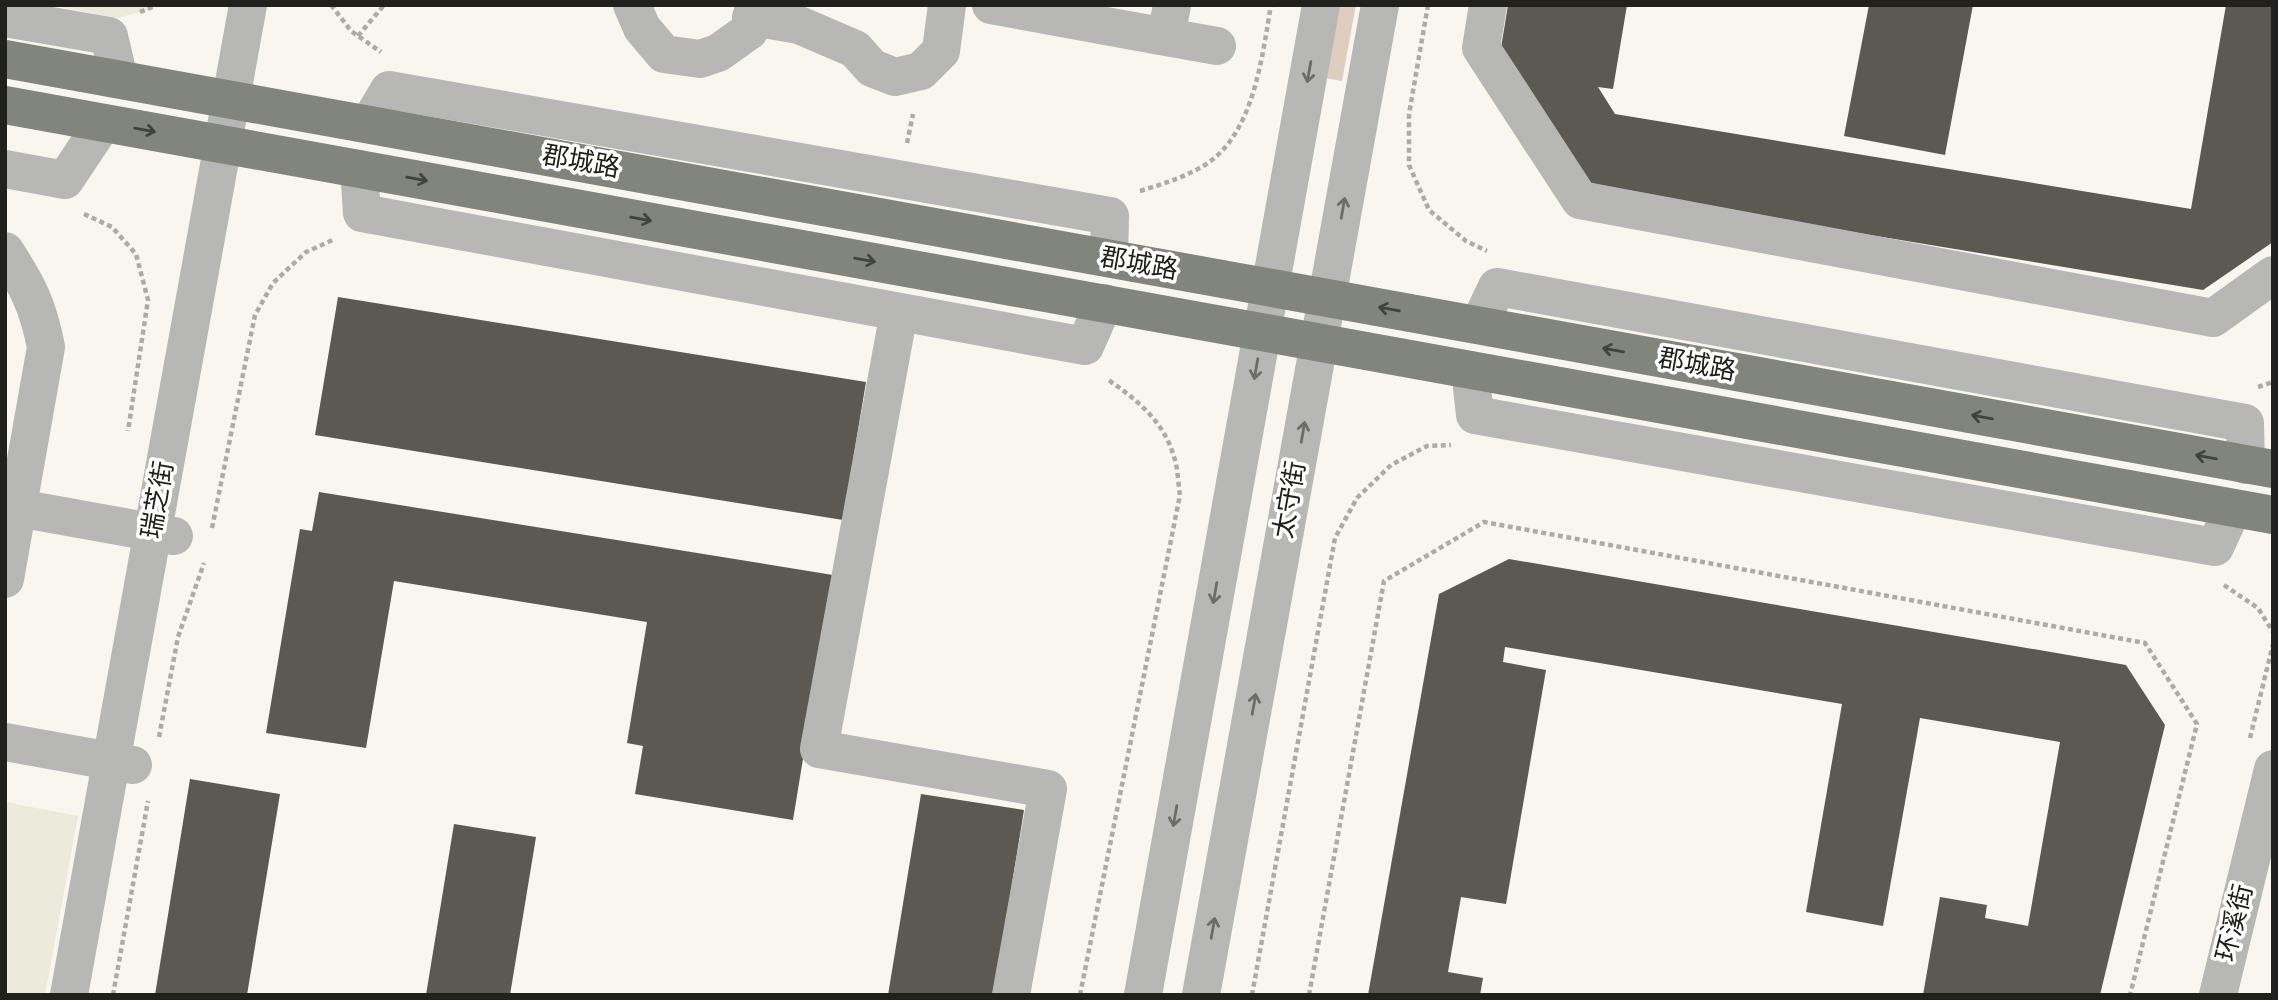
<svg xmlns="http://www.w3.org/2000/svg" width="2278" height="1000" font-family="Spectral,'Noto Sans SC',serif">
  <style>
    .built { fill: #eceadb }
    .green { fill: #dfcebf }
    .building { fill: #5c5852 }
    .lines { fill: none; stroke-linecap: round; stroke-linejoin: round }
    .path { stroke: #acaba6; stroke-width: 4.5; stroke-dasharray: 5 3.5; stroke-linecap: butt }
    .minor { stroke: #b7b8b5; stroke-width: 38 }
    .major { stroke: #82847e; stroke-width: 38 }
    .oneway { stroke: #6c6c69 }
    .oneway2 { stroke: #42433f }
    .labels { text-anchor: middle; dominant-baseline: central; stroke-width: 7; stroke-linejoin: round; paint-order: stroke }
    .street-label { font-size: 26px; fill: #20201d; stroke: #fff }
  </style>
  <rect width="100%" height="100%" fill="#f8f6ef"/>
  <path class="built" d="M50 5H157L152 9 117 18Z
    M5 802 78 816 45 995H5Z"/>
  <path class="green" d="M1338 5H1356L1342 81 1325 78Z"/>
  <path class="building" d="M1508 5H1627L1613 89 1598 87 1615 114 2191 209 2226 5H2273V242L2203 290 1592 189 1501 48Z
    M1869 5H1973L1945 155 1844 136Z
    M338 297 866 382 843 520 315 435Z
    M319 492 833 575 793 820 635 794 643 746 627 743 647 622 394 581 366 748 266 733 300 529 312 531Z
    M1509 559 2126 665 2165 725 2100 995H1923L1940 897 1987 905 1985 918 2028 926 2060 742 1920 718 1883 926 1806 912 1842 704 1505 647 1503 662 1546 670 1506 904 1461 897 1448 972 1483 978 1480 995H1368L1439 594Z
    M190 779 280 794 247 995H155Z
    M921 794 1024 810 994 995H888Z
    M454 824 536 837 510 995H426Z"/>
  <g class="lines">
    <path class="path" d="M331 5 351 31 381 52
      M1428 5 1409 114V165L1429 210 1466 241 1487 251
      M140 12 157 5
      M358 36 384 5
      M907 143 913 114
      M1140 191C1163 184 1185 177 1205 165 1254 134 1262 57 1271 5
      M84 214 112 227 136 254 148 300 128 431
      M2258 387 2273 382
      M212 528 255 315 273 283 306 252 335 239
      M2224 585 2258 608 2273 632
      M159 737 178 637 204 563
      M2250 738 2273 644
      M113 995 148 801
      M1080 995 1180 495C1178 483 1178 468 1174 457 1164 421 1136 399 1107 379
      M1252 995 1335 538 1357 498 1391 465 1427 446 1451 445
      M1309 995 1384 581 1484 522 2145 643 2197 724 2130 995"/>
    <path class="minor" d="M632 5 642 28 664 54 700 59 718 53 749 31 754 5
      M991 5 1166 37 1172 5
      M1488 5 1481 48 1580 200 2213 318 2273 275
      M751 17 799 25 855 49 872 68 895 77 921 71 941 51 947 5
      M5 18 109 36 119 79
      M1166 37 1217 46
      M369 124 389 90 1110 216 1109 258
      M5 169 65 180 103 123
      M359 169 362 213 1085 346 1104 303
      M5 251C28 286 38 306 46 347L5 579
      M899 312 819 749 1048 789 1011 995
      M1479 325 1497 287 2245 423 2246 465
      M1470 370 1475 415 2215 547 2233 508
      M18 508 174 536
      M5 742 133 765
      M69 995 248 5
      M1143 995 1321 5
      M1201 995 1380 5
      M2218 995 2273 769"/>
    <path class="major" d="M5 59 2273 469
      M5 105 2273 515"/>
  </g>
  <defs><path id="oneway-shaft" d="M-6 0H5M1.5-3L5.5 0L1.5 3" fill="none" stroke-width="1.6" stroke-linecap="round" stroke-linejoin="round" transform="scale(1.75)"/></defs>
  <g class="oneway">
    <use href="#oneway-shaft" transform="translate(1309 72) rotate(100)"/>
    <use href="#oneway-shaft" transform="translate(1343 208) rotate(-80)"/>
    <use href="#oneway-shaft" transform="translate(1256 369) rotate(100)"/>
    <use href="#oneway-shaft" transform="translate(1303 432) rotate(-80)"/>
    <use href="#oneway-shaft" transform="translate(1215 593) rotate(100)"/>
    <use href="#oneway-shaft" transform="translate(1254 704) rotate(-80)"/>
    <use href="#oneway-shaft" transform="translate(1175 816) rotate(100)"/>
    <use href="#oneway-shaft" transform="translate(1213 928) rotate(-80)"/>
  </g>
  <g class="oneway2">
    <use href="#oneway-shaft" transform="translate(145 130) rotate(10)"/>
    <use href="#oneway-shaft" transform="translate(417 179) rotate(10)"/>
    <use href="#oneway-shaft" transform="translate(641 219) rotate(10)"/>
    <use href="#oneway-shaft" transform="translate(865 260) rotate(10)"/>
    <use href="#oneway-shaft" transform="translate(1389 309) rotate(-170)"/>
    <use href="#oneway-shaft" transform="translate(1613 350) rotate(-170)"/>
    <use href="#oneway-shaft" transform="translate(1982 417) rotate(-170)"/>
    <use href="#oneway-shaft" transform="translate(2206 457) rotate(-170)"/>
  </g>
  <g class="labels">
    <g class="street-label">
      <text transform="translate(581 162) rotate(10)">郡城路</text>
      <text transform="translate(1139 264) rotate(10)">郡城路</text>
      <text transform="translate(1697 365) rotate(10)">郡城路</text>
      <text transform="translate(158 500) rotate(-80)">瑞芝街</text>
      <text transform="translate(1290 500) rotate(-80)">太守街</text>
      <text transform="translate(2235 923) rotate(-76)">环溪街</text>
    </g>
  </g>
  <rect width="2278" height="1000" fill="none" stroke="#20201d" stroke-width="14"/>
</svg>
